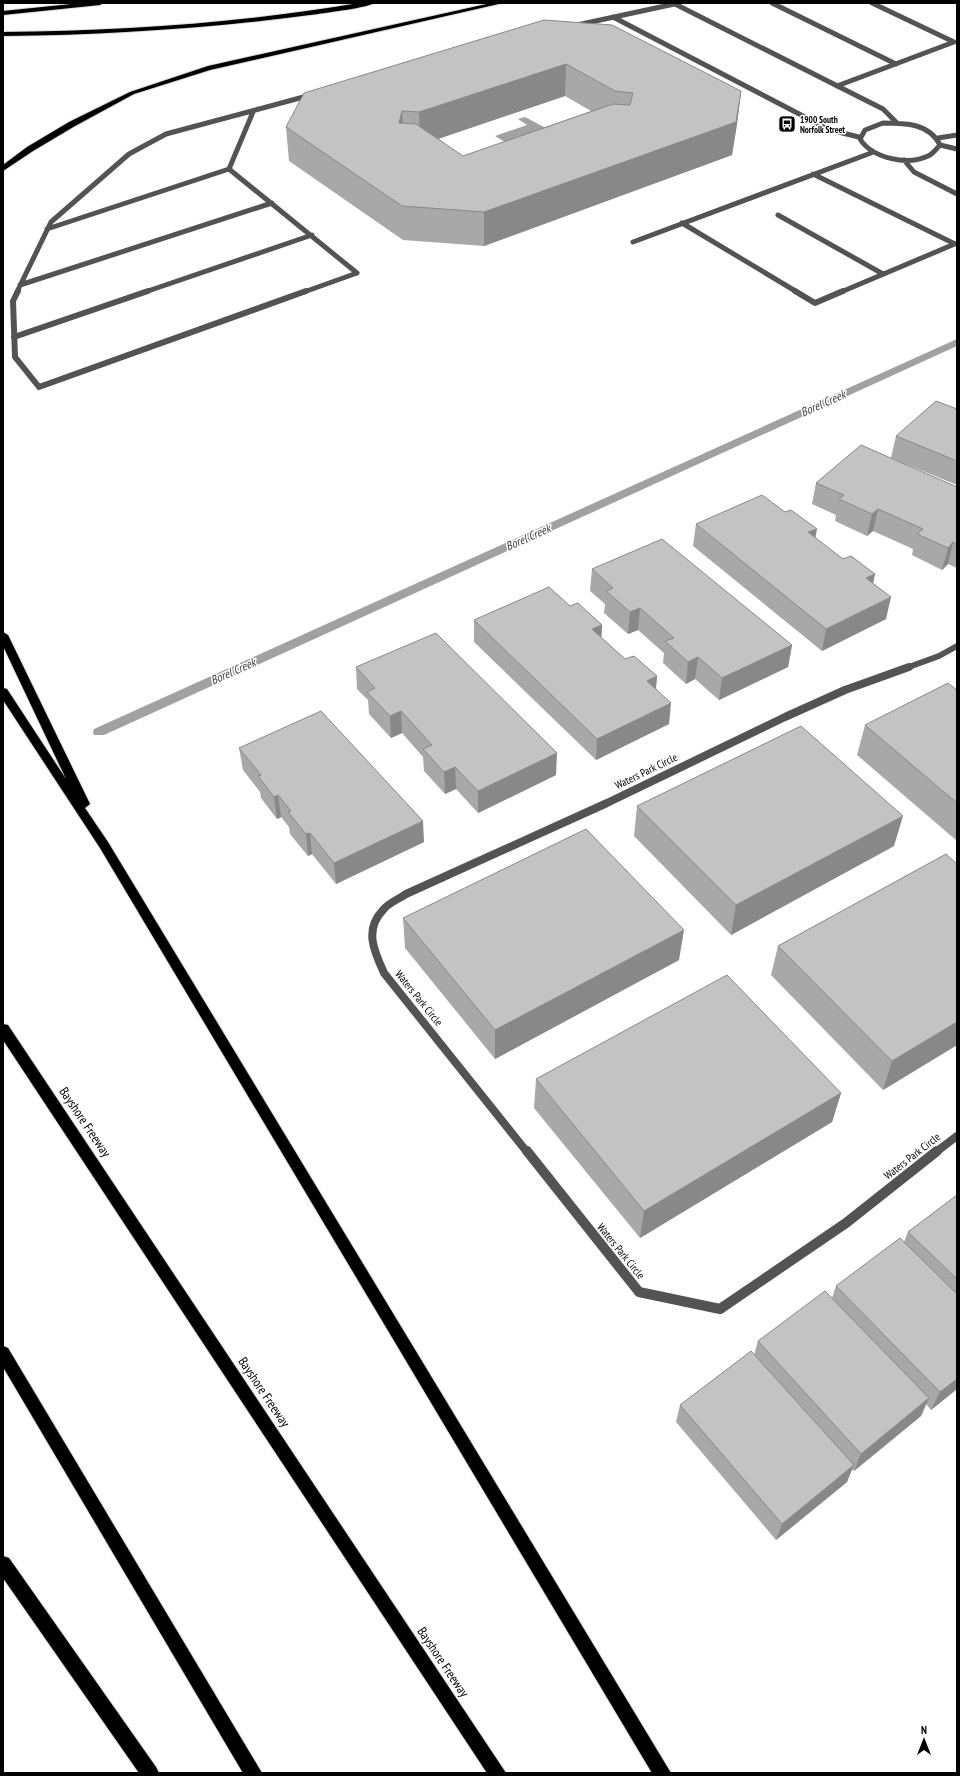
<svg xmlns="http://www.w3.org/2000/svg" width="960" height="1776" font-family="'PT Sans Narrow',sans-serif">
  <style>
    .water { fill: #a1a1a1 }
    .lines { fill: none; stroke-linecap: round; stroke-linejoin: round }
    .stream { fill: #a1a1a1; fill-rule: evenodd }
    .motorway-casing { stroke: #dbdbdb; stroke-width: 2 }
    .service-far1 { stroke: #535353; stroke-width: 5 }
    .service { stroke: #535353; stroke-width: 6 }
    .minor-far2 { stroke: #535353; stroke-width: 6 }
    .minor-far1 { stroke: #535353; stroke-width: 8 }
    .minor { stroke: #535353; stroke-width: 10 }
    .motorway { fill: #000; fill-rule: evenodd }
    .wall { fill: #a8a8a8; fill-rule: evenodd }
    .shaded-wall { fill: #888 }
    .building { fill: #c3c3c3; stroke: #888; fill-rule: evenodd }
    .labels { text-anchor: middle; dominant-baseline: central; stroke-width: 3; stroke-linejoin: round; paint-order: stroke }
    .far-poi-label { font-size: 9px; font-weight: bold; fill: #000; stroke: #fff; text-anchor: start }
    .street-label { font-size: 11px; fill: #000; stroke: #fff }
    .water-label { font-size: 12px; font-style: italic; fill: #424242; stroke: #fff }
    .near-street-label { font-size: 13px; fill: #000; stroke: #fff }
  </style>
  <rect width="100%" height="100%" fill="#fff"/>
  <path class="water" d="M525 117 557 134 515 148 495 136 527 125 518 119Z"/>
  <g class="lines">
    <path class="stream" d="M957 339V346L104 735H94L93 732 94 729Z"/>
    <g class="motorway-casing">
      <path id="motorway" d="M81 3H103L100 5 3 15V11Z
        M359 3H374C367 8 329 12 318 14 213 28 109 35 3 36V32C123 31 241 23 359 3Z
        M491 3H503L210 70 134 94 75 126 33 151 3 171V165L27 147 69 122 130 92 208 66Z
        M3 632 8 635 90 804 85 808 108 842 671 1773H652L100 848 3 700V688L7 689 66 779 3 646Z
        M3 1024 8 1025 506 1773H487L3 1040Z
        M3 1346 8 1348 262 1773H243L3 1367Z
        M3 1556 9 1558 156 1767 159 1773H139L3 1578Z"/>
    </g>
    <path class="service-far1" d="M772 3 896 64
      M675 4 883 109 897 123
      M613 17 830 130 859 137
      M577 25 679 3
      M837 86 954 42 872 3
      M253 112 229 169 357 273
      M883 123C905 123 929 123 940 145 937 148 933 154 928 156 907 166 872 158 860 139L865 130Z
      M938 138 957 135
      M940 145 957 149
      M904 160 914 172 957 194
      M813 174 955 244
      M778 215 883 274
      M682 223 797 292
      M47 229 229 169
      M633 242 871 153
      M20 285 272 203
      M17 292 51 222 129 154 166 134 311 95
      M145 292 312 235
      M304 292 357 273
      M841 292 957 243"/>
    <path class="service" d="M18 291 13 301 15 357 39 387 306 291
      M795 291 815 303 843 291
      M14 337 148 291"/>
    <path class="minor-far2" d="M906 668 939 656 957 646"/>
    <path class="minor-far1" d="M527 1152 384 973C374 951 364 930 383 910 388 903 399 899 406 894L607 803 785 717 845 690 909 667
      M936 1152 957 1136"/>
    <path class="minor" d="M527 1151 639 1292 720 1309 846 1223 937 1151"/>
    <use href="#motorway" class="motorway"/>
  </g>
  <path class="wall" d="M544 20 741 91 737 124 732 155 484 246 403 240 289 161 286 127ZM565 96 591 111 463 156 438 139Z
    M957 409V485L891 458 896 436Z
    M816 483 957 487V568L948 564 942 570 912 555 913 549 873 531 867 536 835 521 836 515 812 504Z
    M696 524 815 538 843 559 875 574 873 583 886 619 822 651 693 546Z
    M592 569 792 645 788 667 719 700 695 679 686 684 663 663 664 653 638 630 628 634 604 613 605 604 590 591Z
    M570 606 602 625 601 637 625 659 657 676 656 688 669 724 596 760 474 642V620Z
    M356 667 556 775 478 813 456 789 445 794 424 771 423 757 402 733 391 738 369 714 368 700 357 689Z
    M957 690V841L857 755 865 725Z
    M239 748 424 842 336 884 312 854 308 856 290 834 289 827 281 817 277 819 261 798 260 792 243 770Z
    M637 806 894 846 731 935 634 836Z
    M957 864V1045L883 1090 771 975 778 946Z
    M403 918 679 960 495 1059 405 948Z
    M536 1079 841 1093 832 1122 640 1238 534 1108Z
    M957 1195V1389L931 1410 926 1404 921 1416 854 1471 852 1469 847 1482 776 1540 676 1422 680 1405 754 1355 758 1341 832 1298 836 1286 904 1242 908 1232Z"/>
  <path class="shaded-wall" d="M566 64 565 96 420 145 419 112Z
    M741 91 737 124 732 155 484 246V212Z
    M402 111 404 145 399 123Z
    M878 509 873 531 867 536 872 514Z
    M817 529 813 551 808 532Z
    M953 542 948 564 942 570 948 548Z
    M875 574 870 596 866 578Z
    M891 597 886 619 822 651 826 629Z
    M640 608 638 630 628 634 630 612Z
    M602 625 601 647 592 629Z
    M792 645 788 667 719 700 722 678Z
    M698 657 695 679 686 684 688 662Z
    M657 676 655 698 647 681Z
    M671 703 669 724 596 760 597 739Z
    M401 711 402 733 391 738 390 716Z
    M557 753 556 775 478 813V791Z
    M455 767 456 789 445 794 444 772Z
    M278 795 281 817 277 819 274 797Z
    M903 816 894 846 731 935 736 905Z
    M423 821 424 842 336 884 334 863Z
    M310 833 312 854 308 856 306 834Z
    M684 930 679 960 495 1059V1030Z
    M957 1022V1045L883 1090 892 1061Z
    M841 1093 832 1122 640 1238 644 1211Z
    M957 1379V1389L931 1410 940 1392Z
    M929 1398 921 1416 854 1471 861 1454Z
    M854 1465 847 1482 776 1540 782 1524Z"/>
  <path class="building" d="M544 20 612 25 741 91 736 122 484 212 402 206 286 127 304 93ZM566 64 615 91 633 93 630 105 613 104 463 156 416 124 399 123 402 111 419 112Z
    M936 401 957 409V461L896 436Z
    M861 445 957 487V544L953 542 948 548 917 534 923 529 878 509 872 514 839 499 844 495 816 483Z
    M762 495 785 512 791 510 817 529 808 532 843 559 851 556 875 574 866 578 891 597 826 629 696 524Z
    M662 539 792 645 722 678 698 657 688 662 665 641 674 638 640 608 630 612 606 591 613 588 592 569Z
    M549 587 570 606 578 603 602 625 592 629 625 659 634 656 657 676 647 681 671 703 597 739 474 620Z
    M436 633 557 753 478 791 455 767 444 772 423 749 432 745 401 711 390 716 367 692 375 688 356 667Z
    M948 683 957 690V803L865 725Z
    M321 711 423 821 334 863 310 833 306 834 288 812 291 811 278 795 274 797 258 776 261 775 239 748Z
    M801 726 903 816 736 905 637 806Z
    M586 829 684 930 495 1030 403 918Z
    M946 854 957 864V1022L892 1061 778 946Z
    M727 975 841 1093 644 1211 536 1079Z
    M957 1195V1279L908 1232Z
    M900 1238 957 1294V1379L940 1392 836 1286Z
    M825 1291 929 1398 861 1454 758 1341Z
    M751 1351 854 1465 782 1524 680 1405Z"/>
  <defs>
    <g id="bus-square" transform="scale(0.9)"><rect x="-9" y="-9" width="18" height="18" rx="4" fill="#000" stroke="#fff"/><path d="M-5-6H5V4H4V6H2V4H-2V6H-4V4H-5ZM-3.5-4V0h7V-4ZM-3.5 1.2v1.5H-2V1.2ZM2 1.2v1.5H3.5V1.2Z" fill="#fff"/></g>
  </defs>
  <g fill-rule="evenodd">
    <use href="#bus-square" x="787" y="124"/>
  </g>
  <g class="labels">
    <g class="far-poi-label">
      <text x="800" y="119">1900 South<tspan x="800" dy="10">Norfolk Street</tspan></text>
    </g>
    <g class="street-label">
      <text transform="translate(646 771) rotate(-26)">Waters Park Circle</text>
      <text transform="translate(419 998) rotate(51)">Waters Park Circle</text>
      <text transform="translate(912 1156) rotate(-38)">Waters Park Circle</text>
      <text transform="translate(621 1251) rotate(51)">Waters Park Circle</text>
    </g>
    <g class="water-label">
      <text transform="translate(823 403) rotate(-24)">Borel Creek</text>
      <text transform="translate(528 537) rotate(-24)">Borel Creek</text>
      <text transform="translate(233 671) rotate(-24)">Borel Creek</text>
    </g>
    <g class="near-street-label">
      <text transform="translate(85 1122) rotate(56)">Bayshore Freeway</text>
      <text transform="translate(264 1392) rotate(56)">Bayshore Freeway</text>
      <text transform="translate(443 1662) rotate(56)">Bayshore Freeway</text>
    </g>
  </g>
  <rect width="960" height="1776" fill="none" stroke="#000000" stroke-width="8"/>
  <g transform="translate(924 1740)" stroke="#ffffff" stroke-width="3" paint-order="stroke">
  <path d="M0-3L7 15L0 10L-7 15Z" fill="#000000"/>
  <text y="-6" font-size="11" font-weight="bold" text-anchor="middle" fill="#000000">N</text>
  </g>
</svg>
